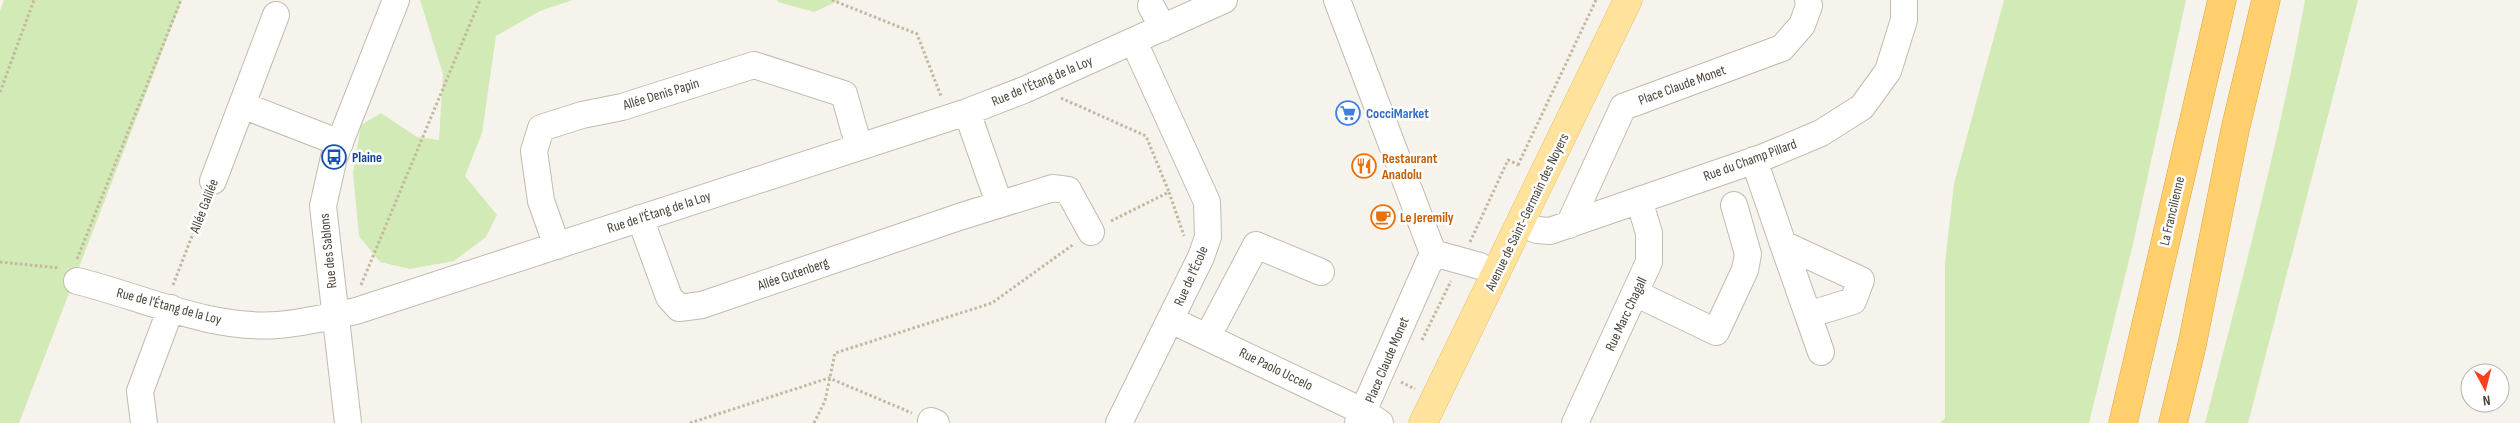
<svg xmlns="http://www.w3.org/2000/svg" width="2520" height="423" font-family="'Sofia Sans Condensed',sans-serif">
  <style>
    .green { fill: #d2eab5 }
    .lines { fill: none; stroke-linecap: round; stroke-linejoin: round }
    .minor-casing { stroke: #c2bbae; stroke-width: 28 }
    .major-casing { stroke: #e6c16a; stroke-width: 29 }
    .highway-casing { stroke: #e0a43c; stroke-width: 29 }
    .path { stroke: #c4b79f; stroke-width: 3; stroke-dasharray: 2.5 2.5; stroke-linecap: butt }
    .minor { stroke: #fff; stroke-width: 26 }
    .major { stroke: #ffe39c; stroke-width: 28 }
    .highway { stroke: #ffcf6e; stroke-width: 28 }
    .labels { text-anchor: middle; dominant-baseline: central; stroke-width: 5; stroke-linejoin: round; paint-order: stroke }
    .street-label { font-size: 14px; fill: #4b4439; stroke: #fff }
    .shop-label { font-size: 14px; font-weight: bold; fill: #366cbe; stroke: #fff; text-anchor: start }
    .transit-label { font-size: 14px; font-weight: bold; fill: #164399; stroke: #fff; text-anchor: start }
    .food-label { font-size: 14px; font-weight: bold; fill: #c56008; stroke: #fff; text-anchor: start }
  </style>
  <rect width="100%" height="100%" fill="#f6f3ec"/>
  <path class="green" d="M4 0H182L19 423H0V11Z
    M420 0H573L540 11 496 36 482 133 465 176 497 215 486 237 454 261 410 269 380 262 359 236 353 173 361 125 381 113 417 137 439 140 443 74Z
    M777 0H840L814 12 778 2Z
    M2004 0H2186L2133 244 2089 423H1940L1945 418V263L1954 184Z
    M2305 0H2358L2248 423H2205C2241 283 2279 143 2305 0Z"/>
  <g class="lines">
    <g class="minor-casing">
      <path id="minor" d="M1337 0 1433 253 1358 423
        M1151 6 1163 28
        M242 105 340 143
        M967 112 999 203
        M1754 160 1783 244 1861 280 1853 301 1808 315
        M213 181 276 15
        M640 218 669 297 679 308 702 305 962 216 1053 188 1068 190 1091 232
        M1521 224 1537 230 1550 231 1764 157 1821 133 1862 107 1888 71 1904 20V0
        M1569 225 1623 107 1782 48 1802 25 1809 6 1808 0
        M1783 244 1821 352
        M557 246 541 201 534 151 541 128 582 115 622 107 754 65 844 94 859 147
        M1433 253 1480 266
        M77 281C143 297 209 330 278 325 304 323 331 316 356 311L967 112 1024 90 1224 0
        M1635 293 1716 332 1745 270 1748 254 1734 205
        M1171 320 1364 412 1380 423
        M1208 336 1256 245 1321 272
        M931 421 936 423
        M144 423 140 391 171 308
        M348 423 323 206 334 157 396 0
        M1119 423 1201 257 1208 237 1207 202 1134 42
        M1575 423 1649 262V233L1639 200"/>
    </g>
    <g class="major-casing">
      <path id="major" d="M1423 423 1628 0"/>
    </g>
    <g class="highway-casing">
      <path id="highway" d="M2123 423 2222 0
        M2173 423 2192 345 2235 130 2266 0"/>
    </g>
    <path class="path" d="M832 0 917 34 941 96
      M0 92 34 0
      M1061 98 1146 136 1169 192
      M1518 165 1596 0
      M1111 221 1169 192 1184 236
      M1470 242 1508 160 1521 166
      M77 259 181 0
      M0 262 59 268
      M173 285 206 200
      M361 285 480 0
      M1422 340 1451 281
      M1401 382 1415 389
      M690 423 829 378 912 413
      M814 423 825 401 835 353 992 303 1074 244"/>
    <use href="#minor" class="minor"/>
    <use href="#major" class="major"/>
    <use href="#highway" class="highway"/>
  </g>
  <defs>
    <g id="supermarket-ring" transform="scale(1.25)"><circle r="9.5" fill="#fff" stroke="#3f7fe0" stroke-width="1.5"/><path d="M-6-5.5h2.5l.6 2H6L4.5 2H-2.5L-4.4-4H-6ZM-1.5 3.2a1.3 1.3 0 1 0 .1 0ZM3 3.2a1.3 1.3 0 1 0 .1 0Z" fill="#3f7fe0"/></g>
    <g id="bus-ring" transform="scale(1.25)"><circle r="9.5" fill="#fff" stroke="#1a4fb4" stroke-width="1.5"/><path d="M-5-6H5V4H4V6H2V4H-2V6H-4V4H-5ZM-3.5-4V0h7V-4ZM-3.5 1.2v1.5H-2V1.2ZM2 1.2v1.5H3.5V1.2Z" fill="#1a4fb4"/></g>
    <g id="restaurant-ring" transform="scale(1.25)"><circle r="9.5" fill="#fff" stroke="#e8710a" stroke-width="1.5"/><path d="M-5-6h1v4h1v-4h1v4h1v-4h1v5L-1.5 .5V6h-2V.5L-5-1ZM5-6V6H3V1.5H1.5Q1.5-4 5-6Z" fill="#e8710a"/></g>
    <g id="cafe-ring" transform="scale(1.25)"><circle r="9.5" fill="#fff" stroke="#e8710a" stroke-width="1.5"/><path d="M-5.5-4.5H6V0H3Q3 3.5 0 3.5H-2.5Q-5.5 3.5-5.5 0ZM3-3.2v2h1.7v-2ZM-6 4.5H4V6H-6Z" fill="#e8710a"/></g>
  </defs>
  <g fill-rule="evenodd">
    <use href="#supermarket-ring" x="1348" y="113"/>
    <use href="#bus-ring" x="334" y="157"/>
    <use href="#restaurant-ring" x="1364" y="166"/>
    <use href="#cafe-ring" x="1383" y="217"/>
  </g>
  <g class="labels">
    <g class="street-label">
      <text transform="translate(1042 81) rotate(-23)">Rue de l'Étang de la Loy</text>
      <text transform="translate(1682 85) rotate(-20)">Place Claude Monet</text>
      <text transform="translate(661 94) rotate(-17)">Allée Denis Papin</text>
      <text transform="translate(1750 160) rotate(-20)">Rue du Champ Pillard</text>
      <text transform="translate(204 206) rotate(-69)">Allée Galilée</text>
      <text transform="translate(2172 211) rotate(-77)">La Francilienne</text>
      <text transform="translate(659 212) rotate(-18)">Rue de l'Étang de la Loy</text>
      <text transform="translate(1527 212) rotate(-64)">Avenue de Saint-Germain des Noyers</text>
      <text transform="translate(328 251) rotate(-96)">Rue des Sablons</text>
      <text transform="translate(793 274) rotate(-19)">Allée Gutenberg</text>
      <text transform="translate(1191 276) rotate(-66)">Rue de l'École</text>
      <text transform="translate(169 306) rotate(15)">Rue de l'Étang de la Loy</text>
      <text transform="translate(1626 314) rotate(-65)">Rue Marc Chagall</text>
      <text transform="translate(1387 360) rotate(-67)">Place Claude Monet</text>
      <text transform="translate(1276 369) rotate(26)">Rue Paolo Uccelo</text>
    </g>
    <g class="shop-label">
      <text x="1366" y="113">CocciMarket</text>
    </g>
    <g class="transit-label">
      <text x="352" y="157">Plaine</text>
    </g>
    <g class="food-label">
      <text x="1382" y="158">Restaurant<tspan x="1382" dy="16">Anadolu</tspan></text>
      <text x="1400" y="217">Le Jeremily</text>
    </g>
  </g>
  <g transform="translate(2485 388) rotate(173)"><circle r="24" fill="#ffffff" stroke="#b7b4b0"/>
  <path d="M0-4L9 19L0 12L-9 19Z" fill="#fc3f1d"/>
  <text y="-8" font-size="14" font-weight="bold" text-anchor="middle" fill="#4b4439">N</text>
  </g>
</svg>
